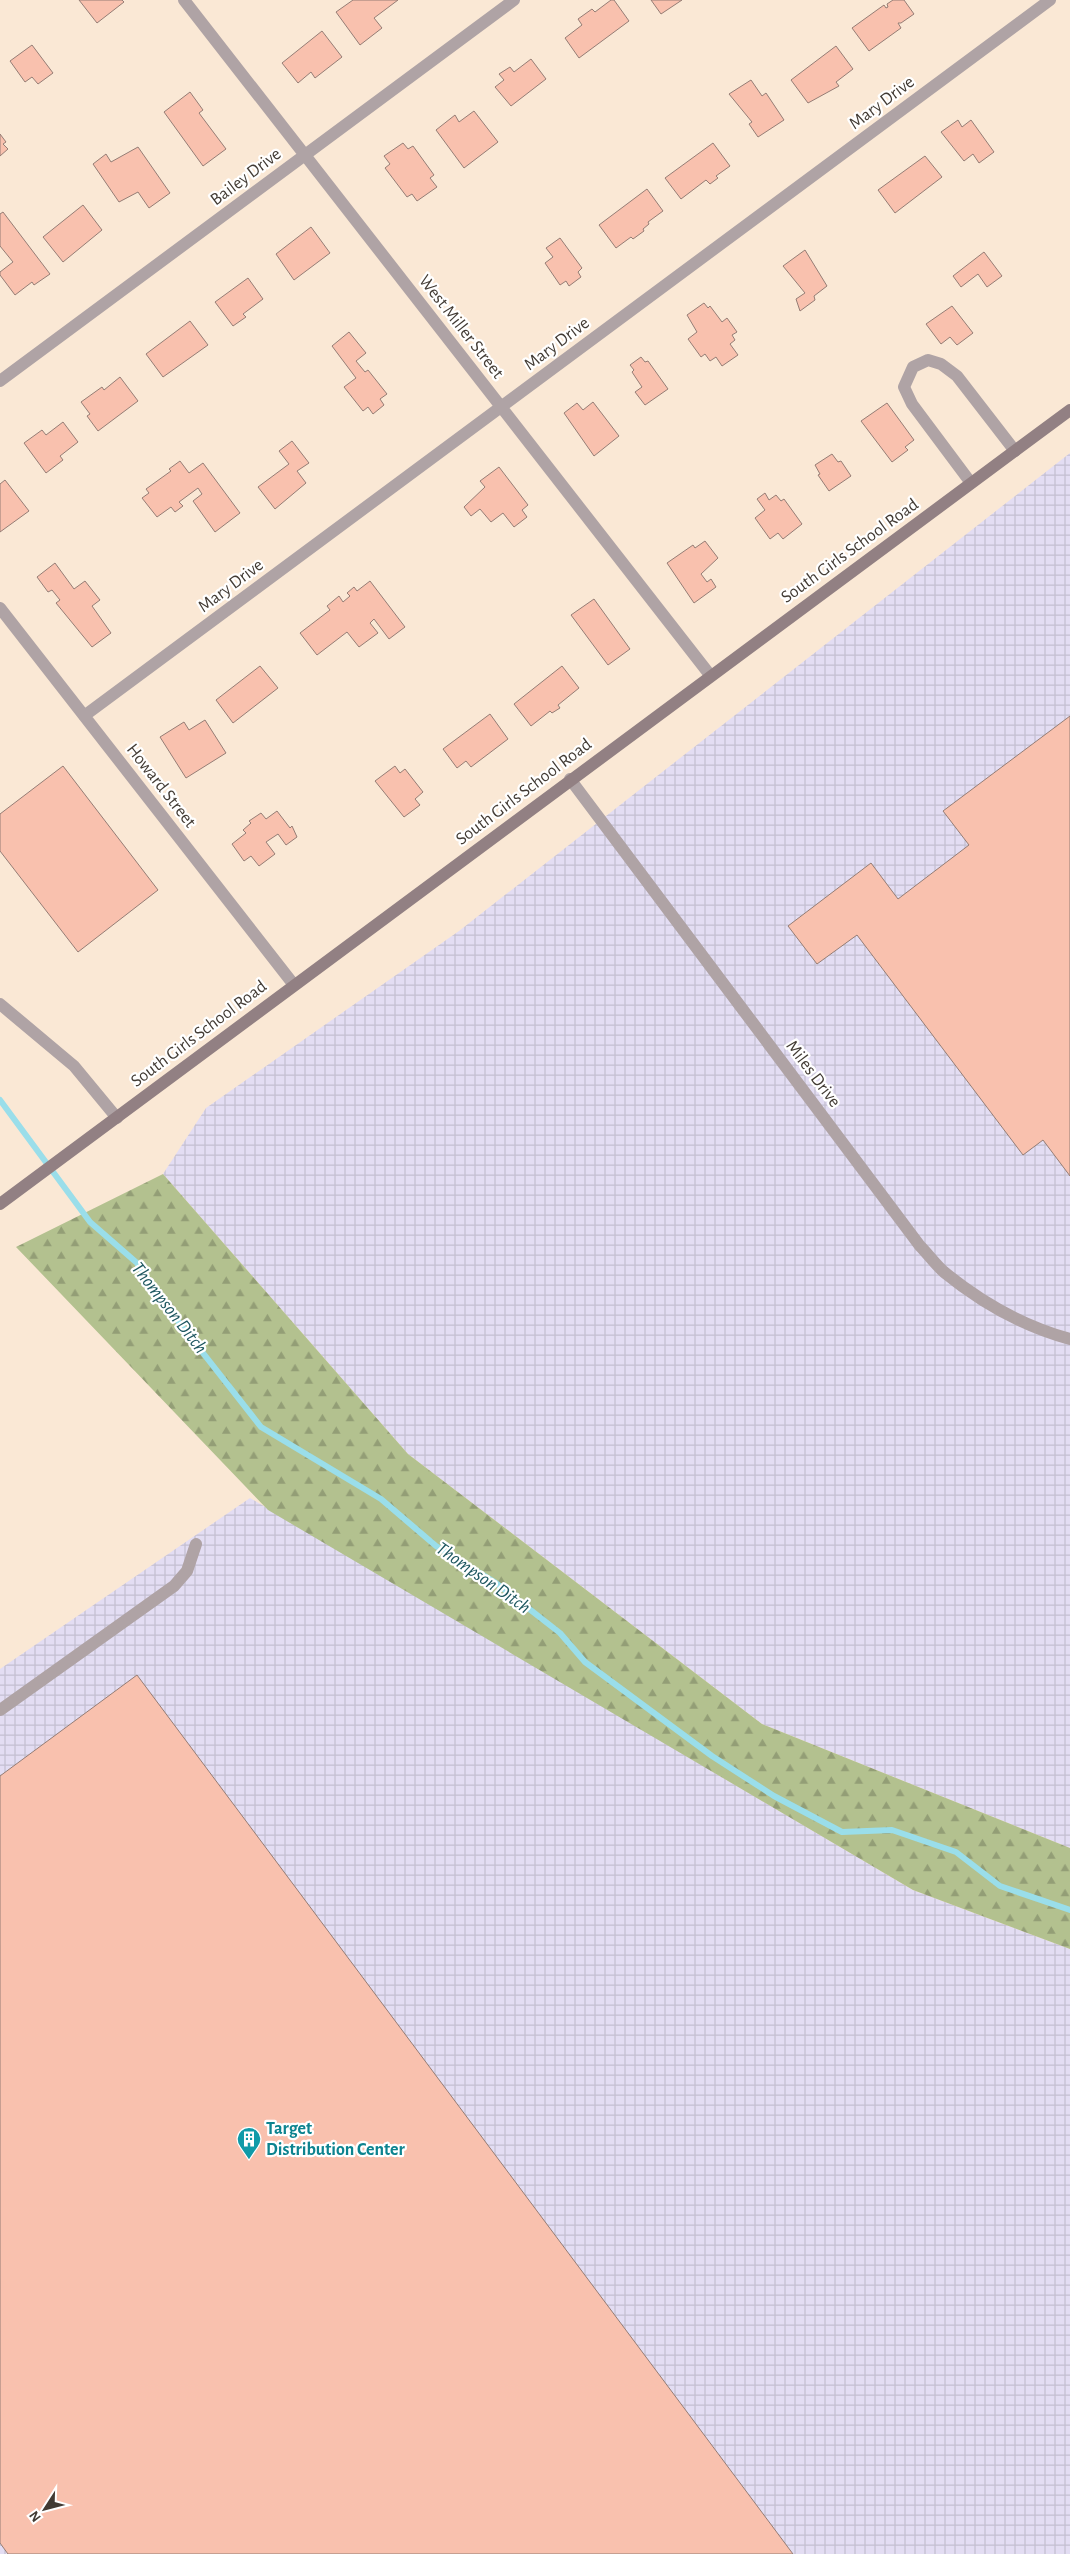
<svg xmlns="http://www.w3.org/2000/svg" width="1070" height="2554" font-family="'Alegreya Sans',sans-serif">
  <style>
    .industrial { fill: url(#industrial-grid) }
    .forest { fill: url(#forest-firs) }
    .lines { fill: none; stroke-linecap: round; stroke-linejoin: round }
    .stream { stroke: #9adeea; stroke-width: 6 }
    .building { fill: #f9c1ae; stroke: #957d75 }
    .service { stroke: #afa3a5; stroke-width: 12 }
    .minor { stroke: #afa3a5; stroke-width: 12 }
    .secondary { stroke: #928083; stroke-width: 12 }
    .labels { text-anchor: middle; dominant-baseline: central; stroke-width: 4.5; stroke-linejoin: round; paint-order: stroke }
    .street-label { font-size: 18px; fill: #423b34; stroke: #fff }
    .culture-label { font-size: 18px; font-weight: bold; fill: #0d838f; stroke: #fff; text-anchor: start }
    .water-label { font-size: 19px; font-style: italic; fill: #1d565f; stroke: #fff }
  </style>
  <defs>
    <pattern id="industrial-grid" width="8" height="8" patternUnits="userSpaceOnUse" patternTransform="scale(1.25)"><rect width="8" height="8" fill="#e3ddf3"/><path d="M0 4h8M4 0v8" fill="none" stroke="#c4bfd1"/></pattern>
    <pattern id="forest-firs" width="22" height="20" patternUnits="userSpaceOnUse" patternTransform="scale(1.25)"><rect width="22" height="20" fill="#b3c18f"/><path d="M5 1l3.5 6h-7zM16 11l3.5 6h-7z" fill="#939e76"/></pattern>
  </defs>
  <rect width="100%" height="100%" fill="#fae8d5"/>
  <path class="industrial" d="M1070 453V1848L762 1724 408 1454 163 1174 206 1108 459 931Z
    M250 1498 913 1890 1070 1949V2554H0V1669Z"/>
  <path class="forest" d="M163 1174 408 1454 762 1724 1070 1848V1949L913 1890 268 1510 16 1247Z"/>
  <g class="lines">
    <path class="stream" d="M0 1100 90 1222 137 1263 163 1302 261 1427 381 1499 436 1546 496 1583 560 1633 585 1662 712 1756 774 1796 842 1832 892 1830 956 1852 1000 1886 1070 1910"/>
  </g>
  <path class="building" d="M79 0H122L124 2 97 23Z
    M353 0H398L374 18 382 28 360 45 336 12Z
    M611 0H614L629 21 579 58 565 38 582 25 578 19 592 9 595 12Z
    M651 0H682L661 14Z
    M893 0H904L914 14 901 23H898L901 28 869 51 852 28 884 5 886 8 888 7 887 4Z
    M322 31 342 57 315 78 311 72 298 83 282 63Z
    M32 45 53 73 38 84 32 77 25 82 10 61Z
    M836 46 853 69 836 82 839 86 808 103 791 80Z
    M531 59 546 79 511 106 495 87 504 80 499 74 510 67 514 72Z
    M751 80 762 96 766 93 784 120 758 137 749 124 752 122 729 94Z
    M190 92 203 110 199 113 226 149 203 166 164 112Z
    M474 111 498 142 464 168 436 130 455 115 459 122Z
    M958 120 962 127 971 120 994 152 979 163 973 154 964 161 941 132Z
    M0 134 6 142 3 144 8 149 0 156Z
    M403 143 408 149 413 146 434 175 430 178 437 187 417 201 412 194 407 197 385 168 390 164 384 156Z
    M713 143 730 166 716 176 718 178 710 184 706 180 681 199 665 178Z
    M138 147 170 193 149 208 138 192 119 202 93 164 106 154 111 162Z
    M925 156 942 177 895 213 878 190Z
    M647 189 663 211 648 222 649 224 643 229 644 231 633 239 631 237 616 248 599 225Z
    M83 205 102 230 63 262 43 237Z
    M3 212 50 274 34 285 32 282 15 295 0 275V272L13 262 0 246V214Z
    M311 227 330 253 294 280 276 254Z
    M560 238 582 268 578 272 581 277 569 286 566 281 560 285 545 263 553 257 546 248Z
    M805 250 827 286 814 296 815 300 800 311 796 299 805 293 783 266Z
    M984 252 1002 276 987 287 978 274 961 287 953 276Z
    M248 278 263 299 243 314 246 317 233 326 215 302Z
    M704 303 708 308 710 306 722 322 727 318 737 332 732 335 735 340 730 344 738 355 722 366 716 357 710 361 705 354 701 357 688 339 697 332 687 315Z
    M952 306 973 333 957 345 950 337 941 344 926 324Z
    M190 321 208 345 163 377 146 354Z
    M349 332 366 353 356 361 365 372 368 370 387 394 380 399 384 405 373 414 368 407 363 411 344 387 356 378 332 346Z
    M641 357 645 362 648 361 668 389 645 405 635 392 642 387 632 372 634 370 630 365Z
    M120 377 138 401 98 431 87 416 90 414 81 402 102 387 104 390Z
    M593 402 619 436 594 456 564 413 577 403 583 410Z
    M887 403 914 440 905 447 908 450 892 462 861 421Z
    M63 422 78 442 60 456 63 460 46 473 24 443 42 430 46 435Z
    M292 441 309 463 297 471 306 483 275 509 258 487 289 464 279 451Z
    M832 454 838 462 841 461 851 476 829 491 818 475 820 474 815 465Z
    M180 461 189 473 203 463 240 513 215 532 193 501 202 494 198 488 179 502 183 506 175 512 171 507 157 517 142 498 149 493 146 489 171 471 169 469Z
    M499 467 528 505 522 510 527 517 514 527 503 513 491 522 480 509 471 516 464 507 485 487 480 481Z
    M5 480 29 511 0 532V484Z
    M765 493 769 500 776 495 781 501 784 499 802 524 783 539 778 533 770 539 755 518 765 510 757 499Z
    M705 541 718 558 701 574 707 582 711 579 716 587 694 603 667 563 693 545 695 548Z
    M55 563 74 589 85 581 100 600 92 606 111 633 92 647 56 603 60 600 52 590 48 592 37 577Z
    M370 581 405 627 389 639 374 619 370 623 378 633 359 647 347 632 317 655 300 633 330 610 327 606 339 596 343 602 350 596 347 593 354 587 357 591Z
    M594 599 630 649 608 665 571 615Z
    M260 666 278 688 233 723 216 700Z
    M562 666 579 688 558 705 560 708 552 713 550 711 531 726 514 704Z
    M490 714 508 739 471 767 466 761 457 768 443 749Z
    M1070 716V1176L1043 1140 1023 1155 857 935 817 964 788 926 871 863 898 899 969 845 943 811Z
    M205 720 226 753 186 778 160 737 184 722 189 730Z
    M63 766 158 890 78 952 0 851V814Z
    M395 766 400 773 405 769 423 792 415 799 420 805 404 817 375 781Z
    M277 811 290 828 292 826 297 837 286 845 278 834 266 842 275 854 259 866 251 856 244 861 232 844 246 833 243 830 251 823 249 821 261 813 266 819Z
    M137 1675 793 2554H8L0 2543V1776Z"/>
  <g class="lines">
    <path class="service" d="M971 483 912 404 904 387 913 367 928 360 941 364 957 376 1015 451
      M0 1710 174 1586 187 1571 196 1544"/>
    <path class="minor" d="M184 0 710 675
      M0 381 514 0
      M0 608 294 985
      M84 716 1050 0
      M570 779 920 1246C928 1254 935 1264 944 1272 982 1303 1022 1326 1070 1339
      M0 1004 74 1066 117 1118"/>
    <path class="secondary" d="M0 1204 1070 410"/>
  </g>
  <defs>
    <g id="building-pin" transform="scale(1.25)"><path d="M0 17L-7.5 6A9.5 9.5 0 1 1 7.5 6Z" fill="#0f9aa8" stroke="#fff"/><path d="M-4-6H4V6H1V3H-1V6H-4ZM-2.5-4.3h1.7v1.8h-1.7ZM.8-4.3h1.7v1.8H.8ZM-2.5-1h1.7V.8h-1.7ZM.8-1h1.7V.8H.8Z" fill="#fff"/></g>
  </defs>
  <g fill-rule="evenodd">
    <use href="#building-pin" x="249" y="2139"/>
  </g>
  <g class="labels">
    <g class="street-label">
      <text transform="translate(882 103) rotate(-37)">Mary Drive</text>
      <text transform="translate(246 177) rotate(-37)">Bailey Drive</text>
      <text transform="translate(461 327) rotate(52)">West Miller Street</text>
      <text transform="translate(557 344) rotate(-37)">Mary Drive</text>
      <text transform="translate(850 551) rotate(-36)">South Girls School Road</text>
      <text transform="translate(231 586) rotate(-37)">Mary Drive</text>
      <text transform="translate(161 786) rotate(52)">Howard Street</text>
      <text transform="translate(524 792) rotate(-37)">South Girls School Road</text>
      <text transform="translate(199 1034) rotate(-37)">South Girls School Road</text>
      <text transform="translate(813 1074) rotate(53)">Miles Drive</text>
    </g>
    <g class="culture-label">
      <text x="266" y="2129">Target<tspan x="266" dy="21">Distribution Center</tspan></text>
    </g>
    <g class="water-label">
      <text transform="translate(169 1308) rotate(52)">Thompson Ditch</text>
      <text transform="translate(483 1578) rotate(35)">Thompson Ditch</text>
    </g>
  </g>
  <g transform="translate(45 2509) rotate(234)" stroke="#ffffff" stroke-width="4" paint-order="stroke">
  <path d="M0-4L9 19L0 12L-9 19Z" fill="#423b34"/>
  <text y="-8" font-size="14" font-weight="bold" text-anchor="middle" fill="#423b34">N</text>
  </g>
</svg>
